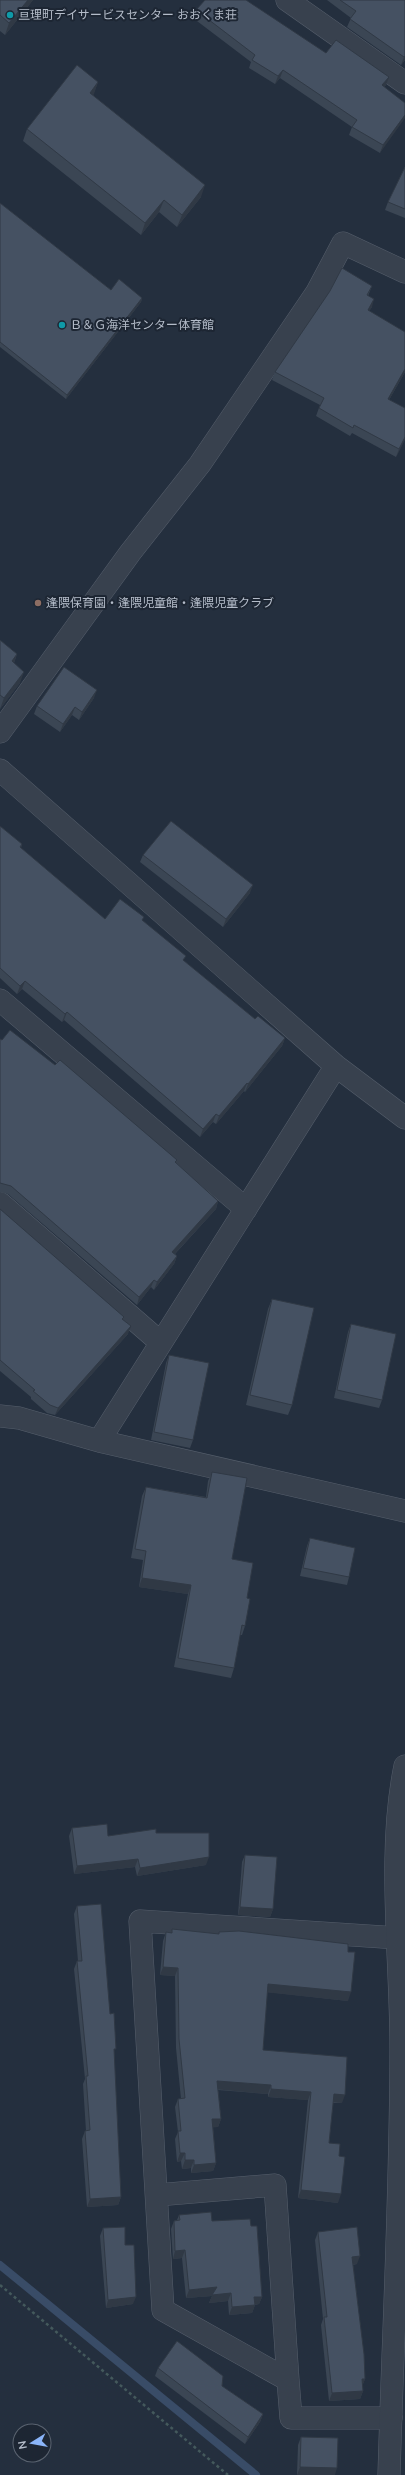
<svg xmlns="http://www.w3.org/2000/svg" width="405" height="2475" font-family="'Nunito Sans','Noto Sans JP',sans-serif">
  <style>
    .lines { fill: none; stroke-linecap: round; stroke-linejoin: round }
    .stream { stroke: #394c67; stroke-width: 8 }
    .minor-casing { stroke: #565f6c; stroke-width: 23 }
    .tertiary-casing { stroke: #565f6c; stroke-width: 23 }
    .path { stroke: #44595c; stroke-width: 2.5; stroke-dasharray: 3 3; stroke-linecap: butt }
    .minor { stroke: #38414e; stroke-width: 22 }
    .tertiary { stroke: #38414e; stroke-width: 22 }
    .wall { fill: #3b4654 }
    .shaded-wall { fill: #303945 }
    .building { fill: #455162; stroke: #303945 }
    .culture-dot { fill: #0f9aa8; stroke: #1d2633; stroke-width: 1.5 }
    .education-dot { fill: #8d6e63; stroke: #1d2633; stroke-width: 1.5 }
    .labels { text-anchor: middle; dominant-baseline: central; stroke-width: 4; stroke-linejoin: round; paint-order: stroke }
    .poi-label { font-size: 12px; fill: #b4bcc9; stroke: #1d2633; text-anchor: start }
  </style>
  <rect width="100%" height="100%" fill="#242f3e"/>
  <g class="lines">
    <path class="stream" d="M0 2265 256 2475"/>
    <g class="minor-casing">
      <path id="minor" d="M287 0 405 83
        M0 732 130 553 200 464 317 292 343 243 405 272
        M0 770 336 1066 405 1118
        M0 1000 246 1209
        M0 1203 160 1342
        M0 1416 19 1418 99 1441 405 1511
        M99 1441 336 1066
        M157 2195 275 2185 288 2380
        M391 2418H291L288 2380 163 2310 140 1921 398 1938"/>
    </g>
    <g class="tertiary-casing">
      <path id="tertiary" d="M389 2475C393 2333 401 2190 401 2047 401 1958 387 1853 405 1766"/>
    </g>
    <path class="path" d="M0 2285 228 2475"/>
    <use href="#minor" class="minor"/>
    <use href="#tertiary" class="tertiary"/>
  </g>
  <path class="wall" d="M0 0H33L5 35 0 31Z
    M327 0H405V60L401 65 347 27 351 18Z
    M196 10 326 53 386 85 384 87 405 103 380 153 349 135 352 127 280 78 275 84 249 68 251 62 193 18Z
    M98 82 93 95 201 197 177 227 159 212 141 235 23 141 27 129Z
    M405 167V218L385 210 388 202Z
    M0 203 111 290 142 298 141 302 66 399 0 347Z
    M372 286 368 296 372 307 369 311 405 332V372L389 400 405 408V439L396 457 352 433 350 436 316 416 320 405 272 380 275 372Z
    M0 640 17 654 14 663 20 683 0 709Z
    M94 698 79 720 72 715 60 732 34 714 37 706Z
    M0 826 22 844 21 848 105 919 143 921 184 961 255 1019 285 1038 282 1046 245 1092 244 1091 216 1124 213 1122 200 1137 64 1020 62 1022 22 989 17 994 0 978Z
    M143 855 250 893 223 927 140 862Z
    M0 1039 55 1065 177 1160 176 1162 218 1201 216 1209 175 1254 177 1256 174 1264 154 1290 151 1287 137 1305 8 1194 0 1192Z
    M0 1209 123 1320 128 1334 55 1415 47 1413 31 1399V1397L0 1371Z
    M272 1299 292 1405 288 1415 246 1405 268 1309Z
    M351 1324 382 1400 379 1408 334 1398 348 1332Z
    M169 1355 193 1440 190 1448 151 1440 166 1363Z
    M212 1472 232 1559 247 1598 245 1626 242 1635H240L234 1668 231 1678 174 1667 188 1594 139 1587 143 1560 131 1558 142 1496 146 1487 206 1497 208 1481Z
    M310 1538 349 1577 347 1585 300 1576 307 1546Z
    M72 1828 108 1836 156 1833 206 1865 137 1876 135 1867 74 1874 69 1836Z
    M245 1855 273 1909 270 1917 238 1915 242 1862Z
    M77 1906 110 2014 114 2053 121 2197 118 2205 87 2207 82 2139 85 2131H86L83 2084 85 2079 74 1969 77 1961H78L74 1914Z
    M172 1929 218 1934 219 1932 348 1952V2001L267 1992 263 2050 342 2103H333L329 2143 339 2156 338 2203 298 2198 308 2100 268 2097V2094L218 2090 221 2119 218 2127H213L216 2163 213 2171 191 2173V2168L182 2169 181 2161 177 2162 175 2139 178 2132 175 2107 178 2099H181L176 2048 175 1976 160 1975 163 1941 166 1932 171 1933Z
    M179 2215 212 2221 251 2226 262 2297 259 2304 255 2305 252 2313 229 2315 228 2301 209 2303 212 2296 186 2298 182 2258 173 2259 171 2229 174 2221 177 2220Z
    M103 2228 125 2245 133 2304 106 2308 100 2236Z
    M318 2232 357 2264 353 2265 365 2379 362 2386 363 2391 360 2399 329 2401 321 2325 323 2319 315 2240Z
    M158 2368 222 2386 263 2414 260 2422 245 2444 155 2376Z
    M301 2437 338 2438 297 2475 298 2445Z"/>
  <path class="shaded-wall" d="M28 0H33L5 35 9 23Z
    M405 56V60L401 65 404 57Z
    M283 70 280 78 275 84 278 76Z
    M389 77 386 85 379 93 382 85Z
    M98 82 94 94 85 105 90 93Z
    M405 115V118L380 153 383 145Z
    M205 185 201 197 177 227 182 215Z
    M164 200 159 212 141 235 145 223Z
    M142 298 141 302 66 399 67 395Z
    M374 299 372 307 365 318 368 310Z
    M405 369V372L385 407 388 399Z
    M405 437V439L396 457 399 449Z
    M17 654 13 666 12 661Z
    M24 672 20 683 0 709 4 698Z
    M97 690 94 698 79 720 82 712Z
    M75 707 72 715 60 732 63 724Z
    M253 885 250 893 223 927 226 919Z
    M25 981 22 989 17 994 20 986Z
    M67 1012 64 1020 62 1022 65 1014Z
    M285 1038 282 1046 245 1092 248 1084Z
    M247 1083 244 1091 216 1124 219 1116Z
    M216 1114 213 1122 200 1137 203 1129Z
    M218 1201 216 1209 169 1260 172 1252Z
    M177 1256 174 1264 154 1290 157 1282Z
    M154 1280 151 1287 137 1305 139 1297Z
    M131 1326 128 1334 55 1415 58 1408Z
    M142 1578 191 1585 188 1594 139 1587Z
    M209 1857 206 1865 137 1876 140 1868Z
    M138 1859 135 1867 74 1874 77 1866Z
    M240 1907 273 1909 270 1917 238 1915Z
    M163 1967 178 1968 175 1976 160 1975Z
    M268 1984 351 1992 348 2001 264 1992Z
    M217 2081 271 2085 268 2094 214 2089Z
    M271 2089 311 2092 308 2100 268 2097Z
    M334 2094 345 2095 342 2103 331 2102Z
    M212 2119H221L218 2127 209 2128Z
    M180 2153H185L181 2161 177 2162Z
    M185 2160H194L191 2168 182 2169Z
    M216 2163 213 2171 191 2173 194 2165Z
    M301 2190 341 2194 338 2203 298 2198Z
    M121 2197 118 2205 87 2207 90 2199Z
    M185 2250 182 2258 173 2259 175 2251Z
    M360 2256 357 2264 349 2265 352 2257Z
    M217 2287 231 2293 228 2301 209 2303 212 2296 186 2298 189 2290Z
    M136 2297 133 2304 106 2308 108 2300Z
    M254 2297H262L259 2304 251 2305Z
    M255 2305 252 2313 229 2315 232 2307Z
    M362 2379H365L362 2387Z
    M363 2391 360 2399 329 2401 332 2393Z
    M263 2414 260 2422 245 2444 248 2437Z
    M300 2467 337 2468 335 2475H297Z"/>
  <path class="building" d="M0 0H28L9 23 0 15Z
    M205 0H246L326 53 336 40 389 77 382 85 405 103V115L383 145 352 127 357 120 283 70 278 76 252 60 255 55 196 10Z
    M340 0H405V56L404 57 350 19 356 11Z
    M77 65 98 82 90 93 205 185 182 215 164 200 145 223 27 129Z
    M405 167V209L388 202Z
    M0 203 111 290 119 279 142 298 67 395 0 342Z
    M342 268 372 286 367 295 374 299 368 310 405 332V369L388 399 405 408V437L399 449 354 425 353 428 319 408 324 398 275 372 330 291Z
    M0 640 17 654 12 661 24 672 4 698 0 695Z
    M64 667 97 690 82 712 75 707 63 724 37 706Z
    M171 821 253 885 226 919 143 855Z
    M0 826 22 844 20 847 105 919 120 899 144 917 142 920 186 956 183 960 255 1019 258 1016 285 1038 248 1084 247 1083 219 1116 216 1114 203 1129 67 1012 65 1014 25 981 20 986 0 968Z
    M10 1030 55 1065 60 1060 177 1160 175 1162 218 1201 172 1252 177 1256 157 1282 154 1280 139 1297 11 1186 0 1183V1039L2 1040Z
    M0 1209 124 1317 122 1319 131 1326 58 1408 50 1405 33 1391 35 1390 0 1360Z
    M272 1299 314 1308 292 1405 250 1395Z
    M351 1324 396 1334 382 1400 337 1390Z
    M169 1355 209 1363 193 1440 154 1432Z
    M212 1472 247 1478 232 1559 253 1563 247 1598 250 1599 245 1626 242 1625 234 1668 178 1658 191 1585 142 1578 146 1551 135 1549 146 1487 207 1498Z
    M310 1538 355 1548 349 1577 303 1568Z
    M107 1824 108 1836 156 1829V1833H209V1857L140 1868 138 1859 77 1866 72 1828Z
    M245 1855 277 1857 273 1909 240 1907Z
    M101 1904 110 2014 114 2013 116 2049H114L121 2197 90 2199 85 2131 90 2130 86 2076H88L77 1961H82L77 1906Z
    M172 1929 219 1934V1932L239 1931 348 1944V1952H355L351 1992 268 1984 263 2050 347 2057 345 2095 334 2094 329 2143 340 2144 339 2156 345 2157 341 2194 301 2190 311 2092 271 2089V2085L217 2081 221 2119H212L216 2163 194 2165V2160H185V2153H180L178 2131H181L178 2099 185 2098 179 2039 178 1968 163 1967 166 1932 172 1933Z
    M211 2212 212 2221 250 2219 251 2226H257L262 2297H254L255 2305 232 2307 231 2293 212 2295 217 2287 189 2290 185 2250 175 2251 174 2221 180 2220 179 2215Z
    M125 2227V2245H134L136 2297 108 2300 103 2228Z
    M357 2227 360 2256 352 2257 364 2354 365 2379H362L363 2391 332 2393 324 2317H327L318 2232Z
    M177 2341 223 2376 222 2386 263 2414 248 2437 158 2368Z
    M301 2437 338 2438 337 2468 300 2467Z"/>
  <g class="culture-dot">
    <circle cx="10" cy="15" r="4"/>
    <circle cx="62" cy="325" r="4"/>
  </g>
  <circle class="education-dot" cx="38" cy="603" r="4"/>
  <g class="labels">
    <g class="poi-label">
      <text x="18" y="15">亘理町デイサービスセンター おおくま荘</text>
      <text x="70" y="325">Ｂ＆Ｇ海洋センター体育館</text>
      <text x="46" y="603">逢隈保育園・逢隈児童館・逢隈児童クラブ</text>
    </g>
  </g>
  <g transform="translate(32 2443) rotate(259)"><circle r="19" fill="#1d2633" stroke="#59626f"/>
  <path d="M0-3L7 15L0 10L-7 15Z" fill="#8ab4f8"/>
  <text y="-6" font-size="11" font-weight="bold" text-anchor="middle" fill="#b4bcc9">N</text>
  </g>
</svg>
